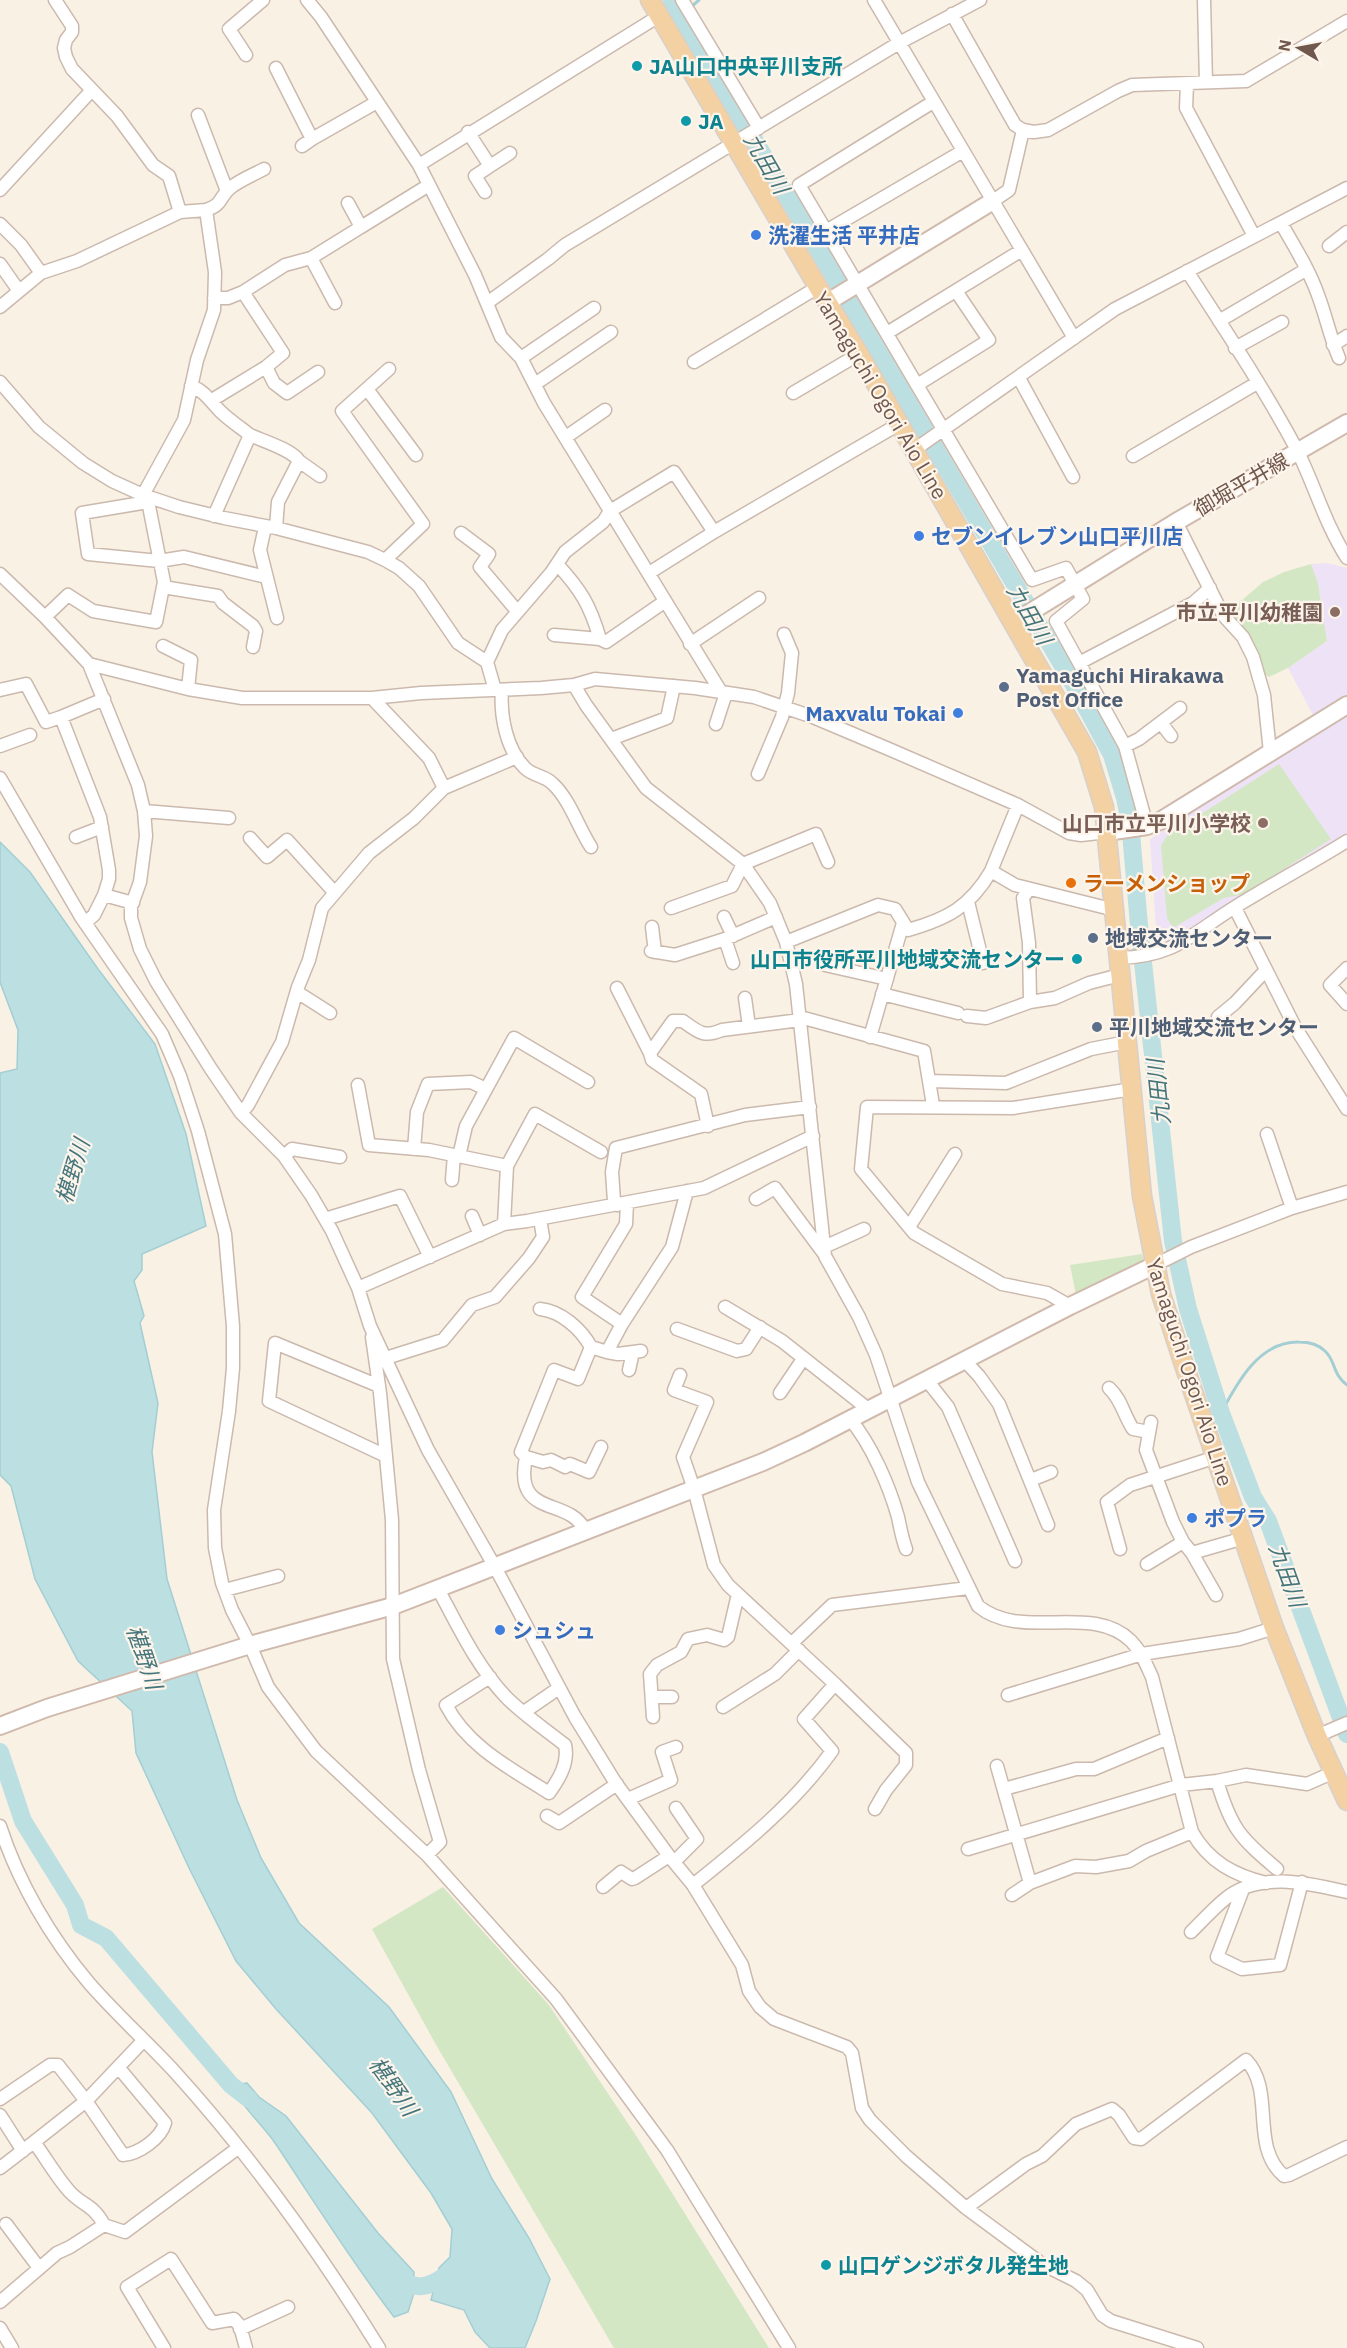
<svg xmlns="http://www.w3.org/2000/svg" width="1347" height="2348" font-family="'IBM Plex Sans','Noto Sans JP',sans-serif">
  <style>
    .education { fill: #eee2f7 }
    .green { fill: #d4e7c5 }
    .water { fill: #bcdfe2; stroke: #a3ced3; stroke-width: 1.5 }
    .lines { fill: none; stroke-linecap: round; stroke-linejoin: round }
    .stream { stroke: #a3ced3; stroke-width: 3 }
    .river { stroke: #bcdfe2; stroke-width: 18 }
    .street-casing { stroke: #cbb9ad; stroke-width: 15 }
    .secondary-casing { stroke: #cfbaad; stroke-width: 20 }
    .primary-casing { stroke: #d7d0cd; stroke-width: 21 }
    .street { stroke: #fff; stroke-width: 12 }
    .secondary { stroke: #fff; stroke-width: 16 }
    .primary { stroke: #f3d1a3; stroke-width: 18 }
    .culture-dot { fill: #0f9aa8; stroke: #fdf5eb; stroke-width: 2 }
    .shop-dot { fill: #3f7fe0; stroke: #fdf5eb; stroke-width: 2 }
    .education-dot { fill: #8d6e63; stroke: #fdf5eb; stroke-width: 2 }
    .service-dot { fill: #5c6f8a; stroke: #fdf5eb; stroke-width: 2 }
    .food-dot { fill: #e8710a; stroke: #fdf5eb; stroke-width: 2 }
    .labels { text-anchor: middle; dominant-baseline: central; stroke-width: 4.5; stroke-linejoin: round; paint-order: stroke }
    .culture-label { font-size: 21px; font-weight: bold; fill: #0d838f; stroke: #fdf5eb; text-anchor: start }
    .shop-label { font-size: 21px; font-weight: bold; fill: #366cbe; stroke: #fdf5eb; text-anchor: start }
    .street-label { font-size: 21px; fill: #71584d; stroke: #fdf5eb }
    .education-label { font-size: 21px; font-weight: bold; fill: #785e54; stroke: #fdf5eb; text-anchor: end }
    .service-label { font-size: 21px; font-weight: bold; fill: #4e5e75; stroke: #fdf5eb; text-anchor: start }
    .food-label { font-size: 21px; font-weight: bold; fill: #c56008; stroke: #fdf5eb; text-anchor: start }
    .water-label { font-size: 22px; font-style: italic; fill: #45767c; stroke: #fdf5eb }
  </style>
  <rect width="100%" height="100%" fill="#faf1e5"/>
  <path class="education" d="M1327 563 1347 568V696L1314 717 1288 668 1327 641 1318 583 1311 564Z
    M1347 715V833L1159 949 1157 945 1150 839Z"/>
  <path class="green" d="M1311 564 1318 583 1327 641 1288 668 1269 677 1260 671 1226 614 1263 582 1284 572Z
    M1279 764 1331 839 1245 894 1224 898 1173 928 1167 918 1161 845 1167 836Z
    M1142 1254 1145 1266 1076 1295 1070 1265Z
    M443 1887 549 2005 637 2137 769 2348H614L435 2043 372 1929Z"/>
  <path class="water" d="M0 842 30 872 98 969 155 1044 186 1134 206 1226 142 1254V1270L134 1281 144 1316 140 1323 158 1403 152 1452 167 1579 237 1800 261 1858 299 1923 389 2007 451 2092 492 2179 529 2238 550 2279 536 2321 525 2348H490L475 2332 464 2310 431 2300 439 2268 450 2257 452 2229 431 2193 372 2113 276 2009 236 1961 189 1868 136 1753 132 1711 78 1661 35 1579 11 1486 0 1475V1073L17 1069 18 1030 0 982Z
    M247 2083 259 2097 286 2116 378 2233 414 2272 413 2296 408 2312 394 2317C351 2261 314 2201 275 2143 261 2123 241 2106 231 2085Z"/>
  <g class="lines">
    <path class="stream" d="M691 7 699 0
      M1221 1413C1237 1383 1259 1341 1299 1342 1308 1342 1318 1344 1325 1351 1336 1361 1332 1374 1347 1385"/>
    <path class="river" d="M672 0 1077 690 1112 755 1125 798 1130 822 1139 925 1173 1241 1188 1309 1221 1413 1253 1497 1268 1521 1347 1734
      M0 1752 23 1821 75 1905 81 1925 106 1938 231 2085 249 2099
      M392 2275C417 2294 433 2287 455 2268"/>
    <g class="street-casing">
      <path id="street" d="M55 0 72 26V32L66 40 64 48 66 57 72 69 117 116 153 165 169 176 180 212
        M307 0 321 17 419 165 475 275 501 337 521 358 544 403 721 692
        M682 0 759 128
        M874 0 1074 338
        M1204 0 1206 82
        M952 14 1015 125 1023 130 1034 132 1048 130 1118 91 1132 85 1246 81 1347 21
        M246 55 229 29 263 0
        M276 68 312 139 377 102
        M1187 84 1186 108 1254 236
        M933 102 799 185 1032 580 1066 568 1083 599 1056 621 1125 746 1147 826
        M198 115 227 191
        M468 132 490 166 475 176 485 192
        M302 146 312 139
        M419 165 659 16
        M490 166 510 153
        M0 190 91 91
        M993 201 1009 190 1023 130
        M206 210C223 205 219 197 230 188 240 180 253 175 264 169
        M1281 223C1294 246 1309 269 1318 295 1326 316 1330 337 1339 358
        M0 224 21 245 41 273
        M361 227 429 185
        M826 231 963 151
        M1329 246 1347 232
        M311 258 361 227 348 203
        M0 264 19 291
        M1187 271C1224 328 1265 390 1297 450 1315 486 1325 524 1347 558
        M243 292 285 265 311 258 335 303
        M214 298H228L243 292 283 353 266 367
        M487 303 548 259 565 245 899 43 980 0
        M0 307 41 273 77 261 180 212 206 210 215 272 214 310 197 360 184 420 143 495
        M1219 321 1307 269
        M887 333 1022 250
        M1333 345 1347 336
        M1235 348 1282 322
        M521 358 594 308
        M694 362 818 287
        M1019 378 1073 477
        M0 382 39 427 83 463 112 481 143 495 179 507 224 518 276 528 368 552 385 560 399 568 419 586 458 643 487 662
        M535 384 611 332
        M917 385 989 340 956 291
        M191 386C205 391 210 401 220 411 229 420 240 427 250 435
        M367 389 416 455
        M793 393 859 354
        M212 400 266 367 274 383 287 393 318 372
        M566 437 605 410
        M914 450 1115 309 1347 188
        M1133 456 1257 383
        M148 502 82 513 88 554 159 561 184 557 266 577
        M214 516 250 435C263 441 293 450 299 461
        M1176 522 1223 615 1243 637 1253 657 1264 695 1270 752
        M265 527 260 550 277 618
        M276 528 278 502 299 461 320 476
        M461 533 489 554 480 567 517 611
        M385 560 423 524 342 411 389 369
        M557 564C581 590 590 605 600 639L606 642 664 602
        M649 573 714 532
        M0 574 45 617 89 664 138 785 144 811 146 836 140 882 131 907V918L140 949 156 981 211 1069 241 1113 284 1156 311 1195 332 1231 358 1288 370 1326 428 1450 495 1567 575 1717 615 1782 669 1856 693 1885 742 1965 749 1991 760 2007 774 2019 847 2047 852 2053 862 2108 870 2120 906 2156 966 2208 1042 2264 1076 2281 1087 2290 1102 2315 1111 2321 1197 2348
        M163 587 218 596 223 603 253 626 256 631 253 647
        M45 617 68 595 93 611 156 622 164 582 147 496
        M554 635 600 639
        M690 644 759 598
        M163 646 191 660 188 689
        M1081 662 1193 603 1210 588
        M89 664 188 689 242 698H372L421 693 541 688 574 685 595 679 695 688 754 697 813 717 891 750 1018 805 1069 833 1081 835 1107 832
        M574 685 586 705 646 788 743 864 770 903 786 942 796 984 825 1256 859 1317 876 1355 918 1482 978 1606C1022 1642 1091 1602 1131 1641 1141 1651 1146 1664 1152 1677L1192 1832C1209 1862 1234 1875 1266 1883
        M0 690 26 684 46 722 61 717 100 817 109 870V879L104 895 94 915 85 923
        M495 690 487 662 502 630 551 573 565 552 603 522 610 511 674 472 714 532 899 424
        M502 690C500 715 506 749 525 768 533 776 546 776 553 784 570 800 578 827 591 847
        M61 717 104 699
        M1161 723 1171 736
        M716 724 726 693
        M611 739 667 718 674 686
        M0 746 30 735
        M1125 746 1139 739 1180 708
        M758 774 782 717 788 693 792 653 784 634
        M0 778 81 917 162 1034 180 1076 198 1131 225 1234 233 1326V1368L229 1411 214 1510 215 1548 222 1583 232 1610 250 1645 268 1687 316 1751 427 1855 556 1999 667 2150 789 2348
        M444 788 517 757
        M144 811 229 818
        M76 837 102 827
        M250 838 267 857 287 840 335 893
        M991 871 1018 805
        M1029 889 1023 898 1029 943 1030 1002
        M104 895 133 903
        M968 902 983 963
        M671 908 732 886 743 864 816 834 828 862
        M1235 908 1295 1027 1347 1109
        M724 917 733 936
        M652 927 655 952
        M725 939 733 963
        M786 942 878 905 895 909 908 930C947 919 970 907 991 871L1015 885 1115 910
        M651 951 675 955 725 939 776 917
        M1119 958C1176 956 1190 935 1235 907 1272 884 1310 864 1347 841
        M825 965 887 979
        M1347 968 1330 985 1347 1004
        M617 988 650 1053 673 1021H683C698 1032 704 1038 722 1030L800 1020
        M297 992 330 1013
        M882 994 958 1013
        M745 998 749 1026
        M967 1016 986 1018 1030 1002 1055 998 1089 983 1120 975
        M800 1017 924 1051 933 1105
        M1218 1017 1235 1003 1266 970
        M870 1037 903 923
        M650 1053 652 1060 701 1094 708 1126
        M929 1081 1006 1083 1091 1049 1127 1042
        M358 1085 369 1145 429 1150 507 1166
        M241 1113 248 1105 282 1042 298 987 309 960 322 908 369 853 414 818 444 788 429 758 372 698
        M1267 1134 1292 1208
        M414 1149 417 1112 428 1084 471 1082 486 1089
        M284 1156 292 1149 340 1157
        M459 1156 466 1126 514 1038 588 1082
        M452 1180 454 1155
        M756 1199 775 1188 825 1255
        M627 1203 626 1224 582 1297 622 1324 672 1247 687 1191
        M617 1205 614 1201 612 1172 616 1148 745 1115 810 1107
        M472 1216 480 1235
        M325 1219 400 1196 430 1257
        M504 1224 507 1166 535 1114 601 1152
        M909 1227 955 1154
        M824 1247 864 1229
        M1155 1265 1191 1247 1292 1208 1347 1192
        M358 1288 504 1224 527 1221 704 1188 813 1136
        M1070 1306 1047 1293 1002 1284 914 1233 861 1169 867 1107 1013 1108 1132 1089
        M725 1307 782 1341 868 1409
        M540 1309C561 1311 581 1329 591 1347
        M677 1329 737 1351 746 1349 760 1327
        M372 1337 380 1393 392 1520 393 1659 419 1770 440 1842 427 1855
        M607 1352 618 1354 641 1351
        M386 1358 443 1340 472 1305 495 1297 529 1258 543 1237 540 1219
        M964 1360 979 1376 999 1404 1048 1525
        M629 1370 633 1352
        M680 1375 674 1390 707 1402 683 1457 694 1489 714 1565 728 1585 835 1684 804 1719 832 1751C794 1804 744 1844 693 1885
        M926 1379 948 1407 1015 1561
        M379 1386 275 1343 269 1401 386 1456
        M1109 1388C1122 1400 1123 1414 1133 1429L1149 1432
        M780 1393 803 1359
        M850 1419C871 1444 889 1485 898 1517 900 1527 902 1538 906 1549
        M1151 1422 1146 1450 1173 1522 1183 1542 1192 1553 1244 1538
        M526 1457 521 1452 554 1370 578 1379 591 1347 607 1352 622 1324
        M1031 1480 1051 1472
        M585 1530C568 1496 513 1519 526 1457L543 1462 551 1460 565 1467 570 1464 589 1472 601 1447
        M1120 1549 1107 1502 1130 1485 1216 1457
        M1192 1553 1216 1595
        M1147 1564 1183 1542
        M438 1589C458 1626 477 1667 507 1698 524 1715 546 1730 565 1745 569 1763 559 1779 549 1793 510 1768 468 1747 446 1705L490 1677
        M225 1590 278 1576
        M792 1643 832 1605 968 1588
        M835 1684 906 1753V1765L886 1790 875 1809
        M1008 1695 1142 1654 1239 1639 1274 1628
        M652 1697H672
        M723 1707 775 1674 799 1650
        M524 1712 559 1688
        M653 1717 650 1674 657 1665 681 1652 688 1639 707 1635 724 1640 728 1637 738 1594
        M1317 1736 1347 1723
        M997 1766 1030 1883
        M1217 1781C1231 1828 1240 1838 1277 1869
        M1004 1789 1076 1769H1094L1168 1738
        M628 1799 671 1780 662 1752 676 1747
        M547 1816 559 1823 617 1784
        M0 1826C18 1882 51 1938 89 1983 116 2014 146 2041 174 2071 251 2156 319 2251 379 2348
        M968 1849 1181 1785 1217 1781 1246 1775 1307 1784 1334 1772
        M674 1862 697 1839 676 1808
        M603 1887 621 1872 632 1879 635 1878 669 1856
        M1243 1889 1217 1957 1242 1969 1280 1965 1302 1882
        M1012 1895 1030 1883 1075 1866 1096 1867 1129 1861 1146 1851 1192 1832
        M1191 1932C1202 1921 1213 1909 1225 1899 1260 1871 1307 1883 1347 1892
        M0 2099 50 2065H58L86 2101 123 2155C139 2154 161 2138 165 2123L118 2067
        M0 2115 23 2151
        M0 2168 34 2142
        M966 2208 1026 2164 1042 2156 1076 2124 1112 2109 1119 2115 1134 2138 1141 2139 1246 2060C1276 2091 1249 2146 1284 2176L1289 2175 1347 2147
        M6 2224 39 2268
        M104 2225C94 2205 83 2206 70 2192 57 2178 46 2158 34 2142L86 2101 143 2041
        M0 2302 57 2253 70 2247 104 2225 125 2232 238 2148
        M0 2328 12 2348
        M240 2329 288 2307
        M164 2348 127 2287 171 2259 212 2323 234 2319 240 2326 246 2348"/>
    </g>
    <g class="secondary-casing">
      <path id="secondary" d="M828 302 993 201
        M1013 623 1176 522 1347 423
        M1107 832 1147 826 1160 821 1347 705
        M0 1726 47 1708 250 1645 393 1606 763 1462 804 1443 1070 1306 1155 1265"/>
    </g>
    <g class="primary-casing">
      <path id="primary" d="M650 0 818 287 859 354 1087 752 1104 807 1142 1196 1161 1294 1184 1365 1274 1628 1317 1736 1347 1801"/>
    </g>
    <use href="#street" class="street"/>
    <use href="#secondary" class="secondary"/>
    <use href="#primary" class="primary"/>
  </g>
  <g class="culture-dot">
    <circle cx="637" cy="66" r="6"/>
    <circle cx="686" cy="121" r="6"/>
    <circle cx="1077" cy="959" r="6"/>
    <circle cx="826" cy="2265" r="6"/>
  </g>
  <g class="shop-dot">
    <circle cx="756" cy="235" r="6"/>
    <circle cx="919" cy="536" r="6"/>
    <circle cx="958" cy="713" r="6"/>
    <circle cx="1192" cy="1518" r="6"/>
    <circle cx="500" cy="1630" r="6"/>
  </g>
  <g class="education-dot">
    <circle cx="1335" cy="612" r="6"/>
    <circle cx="1263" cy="823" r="6"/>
  </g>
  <g class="service-dot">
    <circle cx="1004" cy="687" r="6"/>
    <circle cx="1093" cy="938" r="6"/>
    <circle cx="1097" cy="1027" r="6"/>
  </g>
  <circle class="food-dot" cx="1071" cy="883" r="6"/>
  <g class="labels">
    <g class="culture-label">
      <text x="649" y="66">JA山口中央平川支所</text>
      <text x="698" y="121">JA</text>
      <text x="1065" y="959" text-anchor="end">山口市役所平川地域交流センター</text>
      <text x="838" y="2265">山口ゲンジボタル発生地</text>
    </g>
    <g class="shop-label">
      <text x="768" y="235">洗濯生活 平井店</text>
      <text x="931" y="536">セブンイレブン山口平川店</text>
      <text x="946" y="713" text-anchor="end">Maxvalu Tokai</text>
      <text x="1204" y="1518">ポプラ</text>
      <text x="512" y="1630">シュシュ</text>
    </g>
    <g class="street-label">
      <text transform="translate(881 395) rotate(59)">Yamaguchi Ogori Aio Line</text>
      <text transform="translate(1241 484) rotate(-30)">御堀平井線</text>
      <text transform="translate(1190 1372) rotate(72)">Yamaguchi Ogori Aio Line</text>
    </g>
    <g class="education-label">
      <text x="1323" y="612">市立平川幼稚園</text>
      <text x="1251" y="823">山口市立平川小学校</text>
    </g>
    <g class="service-label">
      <text x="1016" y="675">Yamaguchi Hirakawa<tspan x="1016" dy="24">Post Office</tspan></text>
      <text x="1105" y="938">地域交流センター</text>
      <text x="1109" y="1027">平川地域交流センター</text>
    </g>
    <g class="food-label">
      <text x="1083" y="883">ラーメンショップ</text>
    </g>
    <g class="water-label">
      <text transform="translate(767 163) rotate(60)">九田川</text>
      <text transform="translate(1030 614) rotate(60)">九田川</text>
      <text transform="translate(1158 1092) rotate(-96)">九田川</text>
      <text transform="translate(72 1171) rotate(-73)">椹野川</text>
      <text transform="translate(1288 1575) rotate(70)">九田川</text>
      <text transform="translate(145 1657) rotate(71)">椹野川</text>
      <text transform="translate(394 2086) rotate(55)">椹野川</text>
    </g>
  </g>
  <g transform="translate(1299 48) rotate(280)" stroke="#fdf5eb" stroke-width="4.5" paint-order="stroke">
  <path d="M0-4.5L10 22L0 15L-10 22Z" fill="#71584d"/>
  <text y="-9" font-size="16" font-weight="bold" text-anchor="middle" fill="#71584d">N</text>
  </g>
</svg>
